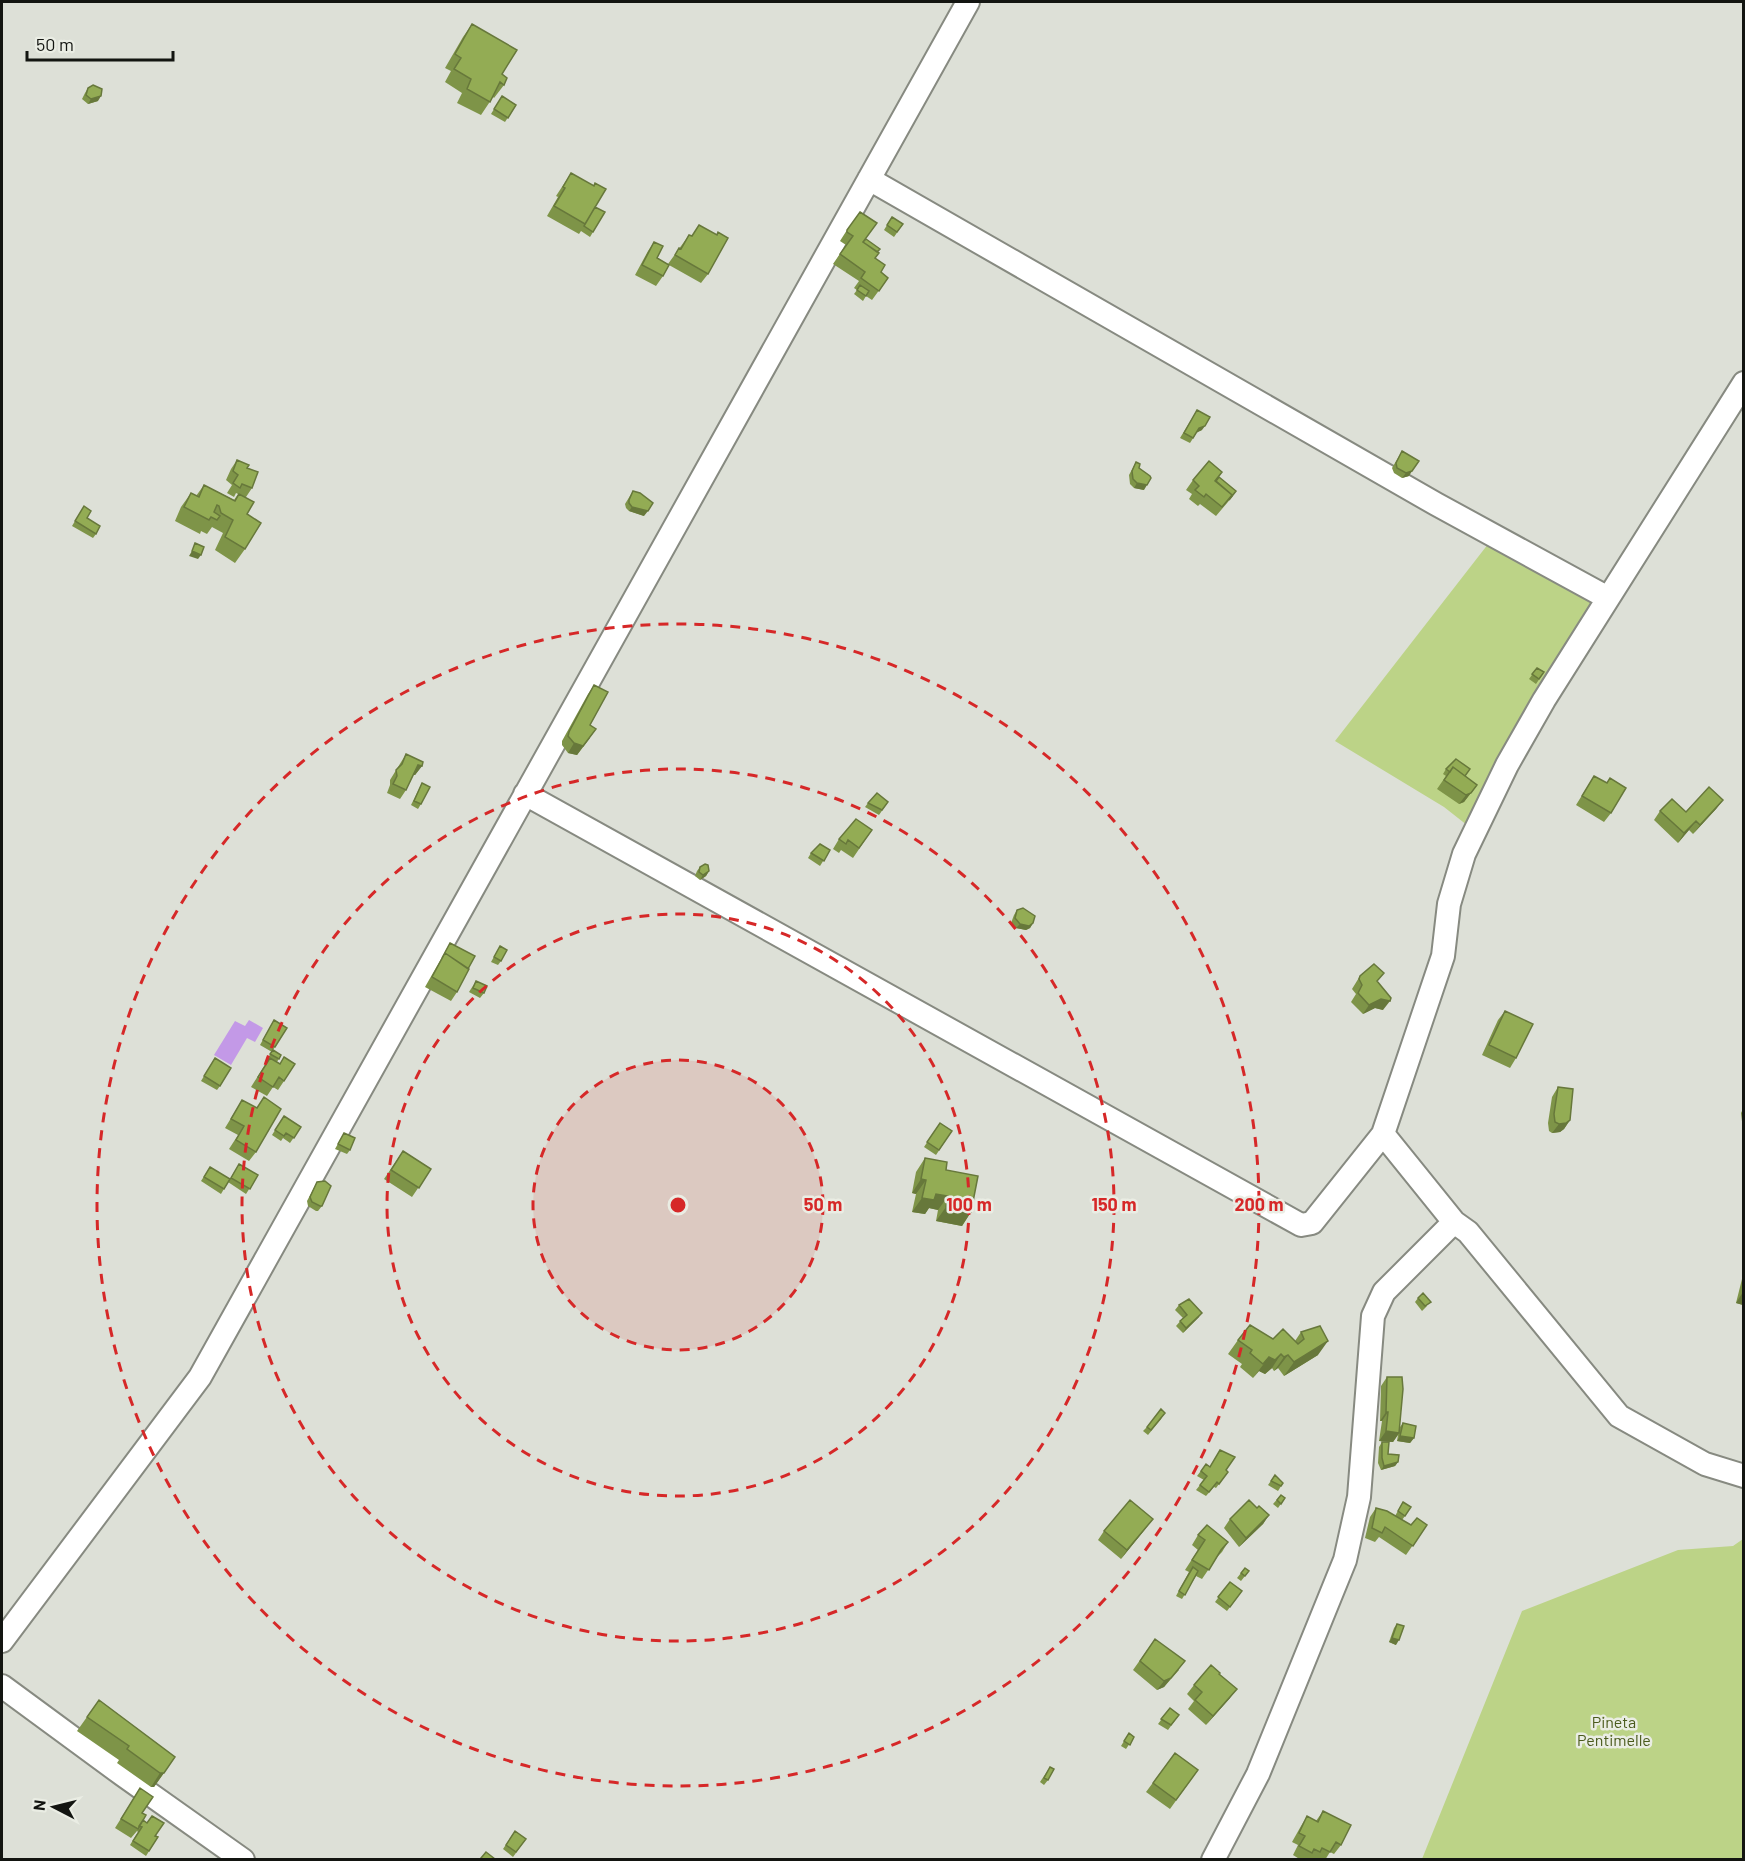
<svg xmlns="http://www.w3.org/2000/svg" width="1745" height="1861" font-family="Barlow,sans-serif">
  <style>
    .green { fill: #bcd387 }
    .water { fill: #c399e7 }
    .lines { fill: none; stroke-linecap: round; stroke-linejoin: round }
    .minor-casing { stroke: #878a81; stroke-width: 26 }
    .minor { stroke: #fff; stroke-width: 22 }
    .wall { fill: #7e9448 }
    .shaded-wall { fill: #67783b }
    .building { fill: #93ac54; stroke: #67783b; stroke-width: 1.5 }
    .ring { fill: none; stroke: #d62828; stroke-width: 3; stroke-dasharray: 10 8 }
    .labels { text-anchor: middle; dominant-baseline: central; stroke-width: 5; stroke-linejoin: round; paint-order: stroke }
    .park-label { font-size: 16px; fill: #4a5a1c; stroke: #eaede4 }
    .centre { fill: #d62828; stroke: #eaede4; stroke-width: 3 }
    .ring-label { font-size: 18px; text-anchor: middle; font-weight: bold; fill: #d62828; stroke: #eaede4; stroke-width: 5; stroke-linejoin: round; paint-order: stroke }
  </style>
  <rect width="100%" height="100%" fill="#dde0d7"/>
  <path class="green" d="M1492 539 1595 603 1472 829 1444 807 1335 741Z
    M1743 1539V1859H1422L1522 1611 1678 1550 1733 1546Z"/>
  <path class="water" d="M249 1020 263 1028 255 1042 247 1038 231 1065 214 1055 235 1021 245 1026Z"/>
  <g class="lines">
    <g class="minor-casing">
      <path id="minor" d="M869 179 1436 504 1608 598
        M1744 383 1544 700 1507 765 1464 854 1449 904 1443 956 1383 1134 1454 1222 1468 1232 1619 1416 1705 1464 1744 1476
        M525 794 1301 1225 1312 1223 1383 1134
        M2 1641 200 1377 968 2
        M2 1686 123 1775 243 1860
        M1213 1860 1258 1774 1345 1560 1359 1497 1373 1316 1384 1292 1454 1222"/>
    </g>
    <use href="#minor" class="minor"/>
  </g>
  <path class="wall" d="M472 24 502 74 504 85 494 98 493 97 481 115 457 103 462 93 445 82 451 71 445 68 463 37Z
    M88 88 98 101 88 104 82 99 85 93Z
    M502 96 516 105 505 122 491 114Z
    M571 173 595 207 593 232 590 237 581 231 579 234 547 216 558 197 556 196Z
    M892 217 903 224 894 237 884 230Z
    M699 225 708 274 701 283 669 265 663 276 656 286 635 275 648 251 654 242 657 258 668 264 689 235 692 236Z
    M847 230 866 239 877 252 875 258 881 272 888 278 872 300 866 296 863 301 854 294 857 290 854 288 859 281 833 264 846 245 840 241Z
    M1197 410 1202 430 1197 432 1190 443 1180 438Z
    M1402 451 1409 476 1402 478 1394 473 1392 468Z
    M237 460 247 468 252 488 246 497 247 514 245 549 235 563 215 550 223 533 212 527 207 534 201 531 200 534 175 521 181 507 191 493 196 496 204 485 234 500 238 494 236 493 234 497 227 493 232 485 226 480 231 469Z
    M1136 462 1139 468 1144 490 1134 488 1130 484 1129 475Z
    M1219 477 1233 496 1216 516 1200 504 1198 506 1189 499 1192 494 1186 490 1193 480Z
    M633 491 644 516 629 511 626 508 625 504Z
    M81 511 87 518 96 534 93 538 72 526Z
    M1537 668 1544 672 1536 684 1529 679Z
    M594 685 590 725V738L577 755 568 753 562 745V741L588 694Z
    M406 754 422 766 415 775H413L406 790 400 799 387 793 390 785V780Z
    M1446 769 1465 776 1477 785 1464 802 1459 804 1437 789 1446 776 1443 774Z
    M1594 776 1607 783 1610 778 1611 813 1604 822 1576 805Z
    M422 783 421 804 418 809 411 805Z
    M1723 800 1716 809 1693 834 1689 830 1678 843 1654 820 1660 811 1686 812Z
    M888 802 879 815 865 807 868 803Z
    M872 830 853 858 841 850 839 853 833 849 839 839Z
    M830 850 820 866 808 858 811 853Z
    M700 867 709 871 706 876 700 880 695 876 697 871Z
    M1017 910 1033 923 1030 928 1026 930 1016 928 1011 923 1014 915Z
    M450 943 457 992 451 1001 425 987Z
    M500 946 501 961 498 965 491 962Z
    M1360 976 1378 982 1383 1010 1375 1008 1363 1014 1351 1002 1356 994 1352 989Z
    M476 981 484 993 480 998 469 992Z
    M1505 1011 1516 1058 1510 1068 1482 1055 1498 1020Z
    M274 1020 287 1028 273 1050 281 1055 277 1062 280 1064 284 1057V1081L278 1090 273 1087 267 1096 251 1087 268 1060 267 1059 272 1052 260 1045Z
    M215 1058 220 1086 217 1090 201 1081Z
    M1558 1087 1570 1120 1564 1129 1560 1132 1552 1133 1549 1131 1548 1123 1552 1097Z
    M264 1097 256 1152 249 1161 229 1149 238 1135 225 1128 242 1100 257 1108Z
    M1743 1109V1130L1741 1113Z
    M284 1116 301 1127 290 1143 283 1138 281 1141 272 1135Z
    M940 1123 952 1131 936 1155 924 1147Z
    M344 1133 350 1150 347 1154 335 1149Z
    M403 1151 431 1169 412 1197 384 1179Z
    M925 1158 946 1170 971 1212 962 1226 936 1221 938 1210 929 1208 925 1214 912 1212 916 1194 912 1193 916 1172Z
    M239 1164 258 1175 246 1194 228 1182 221 1194 201 1181 210 1167 230 1179Z
    M317 1182 322 1206 318 1211H316L308 1206 307 1201Z
    M1743 1275V1305L1736 1303Z
    M1418 1298 1427 1306 1422 1311 1415 1302Z
    M1179 1305 1199 1317 1183 1333 1176 1326 1183 1318 1175 1310Z
    M1301 1332 1318 1355 1284 1376 1278 1368 1274 1371 1272 1368 1265 1374 1259 1371 1253 1378 1240 1367 1242 1364 1228 1354 1238 1340 1273 1339 1295 1341Z
    M1387 1377 1400 1427 1403 1423 1414 1438 1410 1443 1397 1441 1398 1435 1393 1442 1379 1441 1382 1421H1380L1381 1386Z
    M1162 1418 1148 1435 1143 1431 1147 1427Z
    M1382 1442 1388 1454 1398 1462 1395 1466 1381 1470 1378 1463 1379 1447Z
    M1206 1464 1210 1467 1226 1470 1228 1472 1216 1488 1214 1487 1206 1496 1196 1490 1204 1480 1197 1476Z
    M1275 1475 1283 1483 1278 1491 1268 1485Z
    M1281 1495 1285 1498 1278 1508 1273 1504Z
    M1403 1502 1405 1516 1402 1520 1411 1525H1427L1406 1555 1379 1537 1375 1542 1365 1538 1370 1517 1376 1508 1395 1516Z
    M1257 1508 1269 1515 1263 1524 1239 1547 1224 1528 1230 1519Z
    M1146 1528 1121 1559 1098 1540 1104 1531Z
    M1198 1535 1228 1542 1222 1552 1217 1557 1202 1579 1196 1576 1182 1599 1176 1596 1189 1572 1185 1570 1198 1550 1192 1545Z
    M1245 1568 1249 1571 1241 1581 1237 1578Z
    M1230 1582 1242 1591 1227 1611 1215 1602Z
    M1397 1624 1396 1645 1389 1642 1394 1628Z
    M1155 1639 1179 1670 1164 1687 1157 1690 1133 1670Z
    M1219 1674 1230 1698 1206 1725 1188 1709 1194 1701 1187 1694 1194 1685Z
    M99 1700 175 1757 154 1787H151L117 1763 119 1760 77 1731Z
    M1170 1708 1179 1715 1168 1730 1158 1724Z
    M1129 1733 1134 1737 1126 1749 1121 1746Z
    M1175 1753 1198 1770 1170 1809 1146 1792Z
    M1050 1767 1048 1780 1044 1785 1040 1782Z
    M140 1788 143 1820 158 1837 146 1856 130 1845 138 1832 137 1831 131 1838 115 1828Z
    M1323 1811 1341 1845 1334 1854 1330 1852 1325 1860H1320L1317 1858 1315 1860H1310L1308 1858 1307 1860H1301L1293 1855 1298 1845 1292 1842 1301 1826 1307 1816 1316 1821Z
    M515 1831 526 1839 513 1857 503 1849Z"/>
  <path class="shaded-wall" d="M101 96 98 101 88 104 91 99Z
    M1205 426 1202 430 1196 433 1199 428Z
    M1412 471 1409 476 1402 478 1406 473Z
    M1137 483 1147 485 1144 490 1134 488Z
    M632 507 648 511 644 516 629 511Z
    M192 551 201 555 198 559 189 556Z
    M596 729 577 755 568 753 574 743Z
    M418 765 422 766 415 775 411 774Z
    M1477 785 1464 802 1459 804 1466 795Z
    M1723 800 1716 809 1693 834 1700 825Z
    M1696 821 1689 830 1678 843 1684 833Z
    M709 871 706 876 700 880 703 875Z
    M1033 923 1030 928 1026 930 1016 928 1020 924Z
    M1381 999 1390 1001 1383 1010 1375 1008 1363 1014 1369 1005Z
    M1570 1120 1564 1129 1560 1132 1552 1133 1559 1124Z
    M921 1179 926 1180 916 1194 912 1193Z
    M936 1194 948 1196 938 1210 929 1208 925 1214 912 1212 922 1198Z
    M946 1207 971 1212 962 1226 936 1221Z
    M1743 1292V1305L1736 1303Z
    M1202 1313 1199 1317 1183 1333 1186 1328Z
    M1328 1341 1318 1355 1284 1376 1294 1362Z
    M1281 1354 1272 1368 1265 1374 1259 1371 1253 1378 1269 1357Z
    M1288 1355 1278 1368 1274 1371 1284 1357Z
    M1386 1412H1388L1382 1421H1380Z
    M1386 1431 1399 1433 1393 1442 1379 1441Z
    M1400 1436 1414 1438 1410 1443 1397 1441Z
    M1398 1462 1395 1466 1381 1470 1384 1466Z
    M1269 1515 1263 1524 1239 1547 1246 1538Z
    M1153 1519 1146 1528 1121 1559 1127 1550Z
    M1392 1638 1399 1640 1396 1645 1389 1642Z
    M1185 1661 1164 1687 1157 1690 1164 1681Z
    M1237 1689 1230 1698 1206 1725 1213 1716Z
    M160 1773H164L154 1787H151Z"/>
  <path class="building" d="M472 24 517 50 502 74 507 78 504 85 500 82 490 102 467 89 471 79 454 69 461 58 455 54Z
    M93 85 102 89 101 96 91 99 86 95 88 88Z
    M502 96 516 105 508 118 494 109Z
    M571 173 594 186 595 183 606 189 585 224 554 206 565 188 563 187Z
    M595 207 605 212 593 232 584 226Z
    M860 212 877 223 863 242 879 253 875 258 885 265 881 272 888 278 879 291 861 278 865 272 840 254 853 236 847 232V230Z
    M892 217 903 224 897 232 887 225Z
    M699 225 717 235 718 232 728 238 708 274 675 255 679 248 681 249 689 235 692 236Z
    M866 239 880 249 877 252 863 242Z
    M654 242 663 246 657 258 669 265 663 276 642 265Z
    M860 285 869 291 866 296 857 290Z
    M1197 410 1210 417 1205 426 1199 428 1193 438 1184 433Z
    M1402 451 1419 461 1412 471 1406 473 1397 468 1396 463Z
    M237 460 249 465 247 468 258 472 252 488 242 484 240 488 233 483 238 475 233 471Z
    M1209 461 1222 472 1215 481 1232 495 1222 507 1206 494 1204 497 1195 490 1199 486 1193 480Z
    M1136 462 1140 464 1139 468 1150 476 1151 478 1147 485 1137 483 1133 479 1132 471Z
    M1219 477 1236 491 1229 500 1232 495 1216 481Z
    M204 485 235 501 239 494 254 502 247 514 261 523 245 549 225 537 233 520 221 513 219 506 217 505 214 512 220 516 217 520 211 517 209 520 184 507 191 493 199 497Z
    M633 491 640 493 653 503 648 511 632 507 629 503V500Z
    M84 506 91 511 87 518 100 526 96 534 75 521Z
    M195 543 204 547 201 555 192 551Z
    M1537 668 1544 672 1539 679 1532 674Z
    M594 685 608 692 590 725 596 729 583 746 574 743 568 736 569 732Z
    M406 754 423 762 422 766 418 765 406 790 393 784 397 776 396 770 402 764Z
    M1456 759 1470 769 1465 776 1453 767 1450 772 1446 769Z
    M1453 767 1477 785 1471 793 1466 795 1444 780Z
    M1594 776 1607 783 1610 778 1626 788 1611 813 1582 796Z
    M422 783 430 787 421 804 414 801Z
    M1709 787 1723 800 1700 825 1696 821 1684 833 1660 811 1672 799 1686 812Z
    M877 793 888 802 882 810 868 803Z
    M856 819 872 830 859 848 848 840 846 844 839 839Z
    M820 844 830 850 824 861 811 853Z
    M705 864 708 865 709 871 703 875 699 872 700 867Z
    M1023 908 1035 916 1033 923 1029 926 1020 924 1015 918 1017 910Z
    M450 943 475 956 468 969 445 953 442 958Z
    M500 946 507 950 501 961 494 957Z
    M445 953 469 969 457 992 432 977Z
    M1374 964 1384 973 1377 981 1391 998 1390 1001 1381 999 1369 1005 1358 993 1362 985 1359 979 1360 976Z
    M476 981 487 986 484 993 473 988Z
    M1505 1011 1533 1024 1516 1058 1489 1045Z
    M274 1020 287 1028 275 1047 263 1040Z
    M273 1050 281 1055 279 1059 270 1054Z
    M284 1057 295 1064 284 1081 279 1077 273 1087 258 1077 270 1058 280 1064Z
    M215 1058 231 1068 220 1086 204 1076Z
    M1558 1087 1573 1089 1570 1120 1566 1123 1559 1124 1555 1122 1554 1114Z
    M264 1097 281 1109 256 1152 236 1140 244 1126 231 1119 242 1100 257 1108Z
    M284 1116 301 1127 294 1138 286 1133 284 1136 275 1130Z
    M940 1123 952 1131 939 1150 927 1142Z
    M344 1133 355 1138 350 1150 338 1144Z
    M403 1151 431 1169 419 1188 391 1170Z
    M925 1158 947 1162 946 1170 978 1176 971 1212 946 1207 948 1196 936 1194 934 1200 922 1198 926 1180 921 1179Z
    M239 1164 258 1175 250 1189 231 1178Z
    M210 1167 230 1179 224 1189 204 1177Z
    M325 1181 331 1186 322 1206H320L312 1202 310 1197 317 1182Z
    M1423 1293 1431 1302 1425 1306 1418 1298Z
    M1189 1299 1202 1313 1186 1328 1180 1321 1187 1315 1179 1305Z
    M1250 1325 1273 1339 1283 1329 1298 1344 1304 1339 1301 1332 1320 1326 1328 1341 1294 1362 1288 1355 1284 1357 1281 1354 1275 1360 1269 1357 1263 1364 1250 1353 1252 1350 1238 1340Z
    M1387 1377H1402L1403 1389 1399 1433 1386 1431 1388 1412H1386Z
    M1161 1409 1165 1413 1151 1430 1147 1427Z
    M1403 1423 1416 1426 1414 1438 1400 1436Z
    M1382 1442H1389L1388 1454 1399 1455 1398 1462 1384 1466 1382 1458Z
    M1220 1450 1235 1457 1226 1470 1228 1472 1219 1484 1217 1482 1209 1492 1200 1485 1207 1476 1201 1471 1206 1464 1210 1467Z
    M1275 1475 1283 1483 1281 1486 1271 1481Z
    M1281 1495 1285 1498 1281 1504 1277 1500Z
    M1130 1500 1153 1519 1127 1550 1104 1531Z
    M1249 1500 1257 1508 1259 1506 1269 1515 1246 1538 1230 1519Z
    M1403 1502 1411 1507 1405 1516 1398 1511Z
    M1376 1508 1387 1511 1411 1525 1417 1518 1427 1525 1413 1546 1385 1527 1382 1533 1372 1528Z
    M1207 1525 1228 1542 1221 1550 1209 1570 1192 1560 1205 1540 1198 1535Z
    M1193 1567 1198 1571 1185 1595 1179 1591Z
    M1245 1568 1249 1571 1245 1576 1241 1573Z
    M1230 1582 1242 1591 1230 1607 1218 1597Z
    M1397 1624 1404 1626 1399 1640 1392 1638Z
    M1155 1639 1185 1661 1171 1678 1164 1681 1140 1661Z
    M1211 1665 1220 1673 1219 1674 1237 1689 1213 1716 1195 1700 1202 1692 1194 1685Z
    M99 1700 175 1757 164 1773H160L127 1749 129 1746 87 1717Z
    M1170 1708 1179 1715 1171 1725 1161 1719Z
    M1129 1733 1134 1737 1130 1745 1124 1741Z
    M1175 1753 1198 1770 1176 1800 1153 1783Z
    M1050 1767 1054 1769 1048 1780 1044 1778Z
    M140 1788 153 1797 142 1813 146 1815 138 1829 121 1819Z
    M1323 1811 1351 1825 1341 1845 1336 1842 1330 1852 1322 1848 1320 1852 1314 1849 1312 1853 1299 1846 1305 1836 1299 1833 1307 1816 1318 1822Z
    M152 1816 164 1823 155 1836 158 1837 149 1851 133 1841 142 1827 139 1826 143 1820 147 1823Z
    M515 1831 526 1839 516 1852 506 1845Z
    M486 1852 495 1859 494 1860H483L481 1858Z"/>
  <circle cx="678" cy="1205" r="145" fill="#d62828" fill-opacity=".12"/>
  <g class="ring">
    <circle cx="678" cy="1205" r="145"/>
    <circle cx="678" cy="1205" r="291"/>
    <circle cx="678" cy="1205" r="436"/>
    <circle cx="678" cy="1205" r="581"/>
  </g>
  <g class="labels">
    <g class="park-label">
      <text x="1614" y="1721">Pineta<tspan x="1614" dy="18">Pentimelle</tspan></text>
    </g>
  </g>
  <circle cx="678" cy="1205" r="9" class="centre"/>
  <g class="ring-label">
    <text x="823" y="1211">50 m</text>
    <text x="969" y="1211">100 m</text>
    <text x="1114" y="1211">150 m</text>
    <text x="1259" y="1211">200 m</text>
  </g>
  <rect width="1745" height="1861" fill="none" stroke="#131511" stroke-width="6"/>
  <g transform="translate(54 1807) rotate(277)" stroke="#eaede4" stroke-width="4.5" paint-order="stroke">
  <path d="M0-4.5L10 22L0 15L-10 22Z" fill="#131511"/>
  <text y="-9" font-size="16" font-weight="bold" text-anchor="middle" fill="#131511">N</text>
  </g>
  <path d="M27 51v9h146v-9" fill="none" stroke="#131511" stroke-width="3"/>
  <text x="36" y="51" font-size="18" fill="#131511" stroke="#eaede4" stroke-width="4.5" paint-order="stroke">50 m</text>
</svg>
